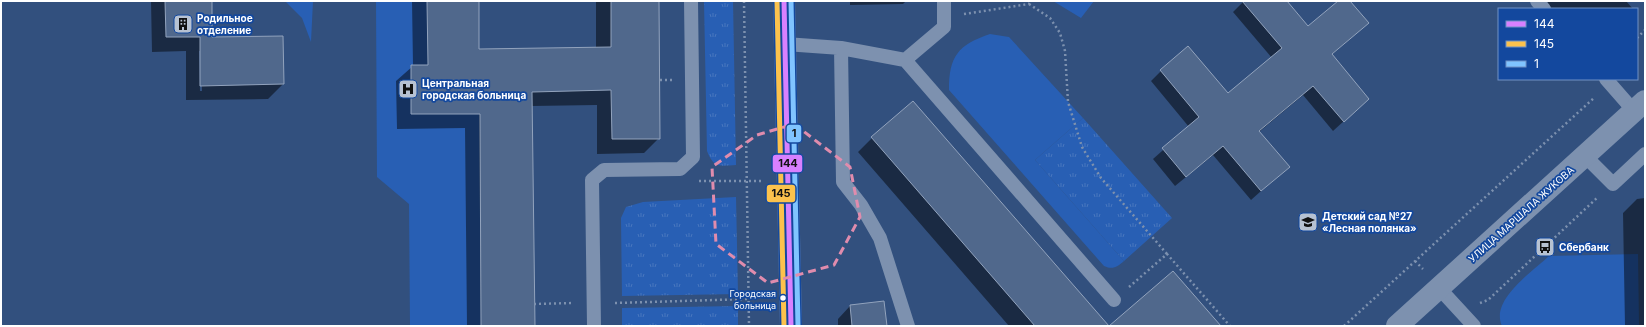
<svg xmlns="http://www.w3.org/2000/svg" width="1646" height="327" font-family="Inter,sans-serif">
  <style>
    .green { fill: #285fb4 }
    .park { fill: url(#park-tufts) }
    .shadow { fill: #0007; fill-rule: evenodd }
    .building { fill: #50688c; stroke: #92a3bd }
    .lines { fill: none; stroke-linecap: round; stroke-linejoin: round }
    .path { stroke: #7d91af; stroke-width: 2.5; stroke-dasharray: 2 3; stroke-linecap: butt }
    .service { stroke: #7d91af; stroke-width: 14 }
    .minor { stroke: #7d91af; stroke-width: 22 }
    .tertiary { stroke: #7d91af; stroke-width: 22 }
    .bus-1-casing { stroke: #13489e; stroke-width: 8 }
    .bus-2-casing { stroke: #13489e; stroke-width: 8 }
    .bus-3-casing { stroke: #13489e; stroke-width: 8 }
    .bus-1 { stroke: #d880ff; stroke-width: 5 }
    .bus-2 { stroke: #fcc24d; stroke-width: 5 }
    .bus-3 { stroke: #80c4ff; stroke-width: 5 }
    .marked { fill: none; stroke: #e08cad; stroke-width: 3; stroke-dasharray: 8 5; stroke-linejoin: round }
    .bus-dot { fill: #fff; stroke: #13489e; stroke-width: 1.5 }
    .labels { text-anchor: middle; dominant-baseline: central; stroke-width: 3.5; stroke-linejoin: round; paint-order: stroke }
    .bus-label { font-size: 9px; fill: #fff; stroke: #13489e; text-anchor: end }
    .poi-label { font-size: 10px; font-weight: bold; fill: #fff; stroke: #13489e; text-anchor: start }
    .street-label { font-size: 10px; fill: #fff; stroke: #13489e }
    .line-badge { stroke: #13489e; stroke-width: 1.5 }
    .pale-badge-label { font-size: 11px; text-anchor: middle; font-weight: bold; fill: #111 }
  </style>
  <defs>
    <pattern id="park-tufts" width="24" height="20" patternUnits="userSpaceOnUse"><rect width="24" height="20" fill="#285fb4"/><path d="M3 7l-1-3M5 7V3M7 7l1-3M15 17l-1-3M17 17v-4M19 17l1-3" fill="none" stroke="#4877bf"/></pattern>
  </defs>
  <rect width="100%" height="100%" fill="#32507e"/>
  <path class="green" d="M285 1H313L311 42 302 18Z
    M376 1H427L428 65H411V114H461L479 104 481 326H410L409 204 377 177Z
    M1053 1H1094L1081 18Z
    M990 34 1009 37 1083 118 1035 160 1124 261C1117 267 1113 270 1104 266L949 90C949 56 958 45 990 34Z
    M1638 254 1639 326H1502C1490 300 1532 272 1549 256Z"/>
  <path class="park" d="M704 1H733L736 165C718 166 714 168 707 151Z
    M1083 118 1172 218 1124 261 1035 160Z
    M736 197 738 294 622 296 621 218 626 207 643 202Z
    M738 306V326H622V308Z"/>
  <path class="shadow" d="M151 1H211V38L283 84 268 99 186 100V51L152 52ZM199 51H201L202 91H200Z
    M412 1H478V50L596 49V1H658L659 138 644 153 597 154V105L532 106 534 326H467L465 128 397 129 396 81 413 66Z
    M850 1H906L903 4 850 5Z
    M1244 1H1286L1308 27 1339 1H1349L1368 23 1331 55 1368 99 1333 131 1303 95 1259 132 1278 176 1251 200 1213 155 1175 186 1153 159 1189 127 1151 81 1161 71 1228 94 1272 58 1233 12Z
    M1549 1H1626L1633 9H1541Z
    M872 138 1107 326H1009L858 152Z
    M1645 198V326H1625L1623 213 1637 199Z
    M850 306 886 326H838V319Z"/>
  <path class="building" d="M165 1H212V37L283 36 284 84 200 86V37H166Z
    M427 1H479V49L611 47V1H659L660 139H612L611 90 532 92 535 326H481L480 114H411V65H428Z
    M1242 1H1287L1308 26 1338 1H1350L1369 23 1332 54 1369 99 1344 122 1313 86 1259 131 1290 167 1261 191 1223 146 1186 177 1162 148 1199 117 1160 70 1188 46 1228 93 1282 48Z
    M913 101 1109 326H1035L871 137Z
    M1173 271 1221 326H1109Z
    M884 301 887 326H852L850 305Z"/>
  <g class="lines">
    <path class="path" d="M744 1 749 326
      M1029 4 1050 18 1060 33 1065 51 1068 102 1082 147 1101 178 1167 254
      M964 14 1029 4 1031 1
      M1637 38 1645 30
      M660 80H672
      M699 181H762
      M1415 261 1423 269
      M1129 287 1167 254 1230 326
      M615 303 749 299
      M1480 303 1488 300 1598 197
      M534 304 574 303
      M1344 326 1595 97"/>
    <path class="service" d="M1537 1 1544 9
      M785 44 841 48 905 60 1114 300
      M841 48 843 182 861 205 880 238 908 326
      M905 60 944 27V1
      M1606 79 1634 111
      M1585 156 1613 184 1645 154
      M1439 288 1474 326
      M594 326 592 180 604 170 680 169 693 157 691 1"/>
    <path class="minor" d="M1397 326 1645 101"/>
    <path class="tertiary" d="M784 1 791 326"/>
    <g class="bus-1-casing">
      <path id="bus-1" d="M784 1 791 326"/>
    </g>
    <g class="bus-2-casing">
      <path id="bus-2" d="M777 1 784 326"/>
    </g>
    <g class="bus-3-casing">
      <path id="bus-3" d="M791 1 798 326"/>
    </g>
    <use href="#bus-1" class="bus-1"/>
    <use href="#bus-2" class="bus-2"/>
    <use href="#bus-3" class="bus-3"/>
  </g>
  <path class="marked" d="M794 124 850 167 860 217 834 265 768 283 716 244 712 167 757 135Z"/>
  <defs>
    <g id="building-square" transform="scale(1)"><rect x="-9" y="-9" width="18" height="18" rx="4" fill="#b7c2d2" stroke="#13489e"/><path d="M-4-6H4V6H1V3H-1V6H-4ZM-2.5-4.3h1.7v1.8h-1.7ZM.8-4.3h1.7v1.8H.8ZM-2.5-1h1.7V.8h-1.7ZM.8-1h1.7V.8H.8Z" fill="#111"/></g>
    <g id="hospital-square" transform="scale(1)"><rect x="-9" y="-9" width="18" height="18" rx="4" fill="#b7c2d2" stroke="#13489e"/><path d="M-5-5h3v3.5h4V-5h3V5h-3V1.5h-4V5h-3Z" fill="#111"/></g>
    <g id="school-square" transform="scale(1)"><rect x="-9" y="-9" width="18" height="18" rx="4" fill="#b7c2d2" stroke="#13489e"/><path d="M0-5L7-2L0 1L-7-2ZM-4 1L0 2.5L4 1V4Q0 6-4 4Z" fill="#111"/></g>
    <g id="bus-square" transform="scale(1)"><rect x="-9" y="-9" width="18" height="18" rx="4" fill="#b7c2d2" stroke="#13489e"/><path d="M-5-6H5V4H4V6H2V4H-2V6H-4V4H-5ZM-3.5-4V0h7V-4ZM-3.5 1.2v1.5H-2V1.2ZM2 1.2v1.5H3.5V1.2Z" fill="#111"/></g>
  </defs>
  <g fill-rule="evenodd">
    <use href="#building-square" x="183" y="24"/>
    <use href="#hospital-square" x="408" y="89"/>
    <use href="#school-square" x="1308" y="222"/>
    <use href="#bus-square" x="1545" y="247"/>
  </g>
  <circle class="bus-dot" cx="783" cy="298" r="3.5"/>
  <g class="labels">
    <g class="bus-label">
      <text x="776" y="293">Городская<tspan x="776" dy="12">больница</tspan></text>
    </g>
    <g class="poi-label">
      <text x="197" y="18">Родильное<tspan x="197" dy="12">отделение</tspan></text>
      <text x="422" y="83">Центральная<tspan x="422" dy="12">городская больница</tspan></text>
      <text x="1322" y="216">Детский сад №27<tspan x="1322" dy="12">«Лесная полянка»</tspan></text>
      <text x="1559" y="247">Сбербанк</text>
    </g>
    <g class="street-label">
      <text transform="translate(1521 214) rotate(-42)">УЛИЦА МАРШАЛА ЖУКОВА</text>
    </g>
  </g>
  <g class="line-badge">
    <rect x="786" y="124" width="16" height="19" rx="4" fill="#80c4ff"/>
    <rect x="772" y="154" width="31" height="19" rx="4" fill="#d880ff"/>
    <rect x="766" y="184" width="30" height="19" rx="4" fill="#fcc24d"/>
  </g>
  <g class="pale-badge-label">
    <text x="794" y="137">1</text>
    <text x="788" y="167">144</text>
    <text x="781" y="197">145</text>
  </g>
  <rect width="1646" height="327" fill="none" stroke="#ffffff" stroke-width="4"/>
  <rect x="1498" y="8" width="140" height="72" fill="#13489e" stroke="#7191c5"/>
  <rect x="1506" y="21" width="20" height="6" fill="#d880ff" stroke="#7191c5"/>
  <text x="1534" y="28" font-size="12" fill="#ffffff">144</text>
  <rect x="1506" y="41" width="20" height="6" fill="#fcc24d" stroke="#7191c5"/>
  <text x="1534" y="48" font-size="12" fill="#ffffff">145</text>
  <rect x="1506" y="61" width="20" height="6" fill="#80c4ff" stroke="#7191c5"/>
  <text x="1534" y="68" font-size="12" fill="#ffffff">1</text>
</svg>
